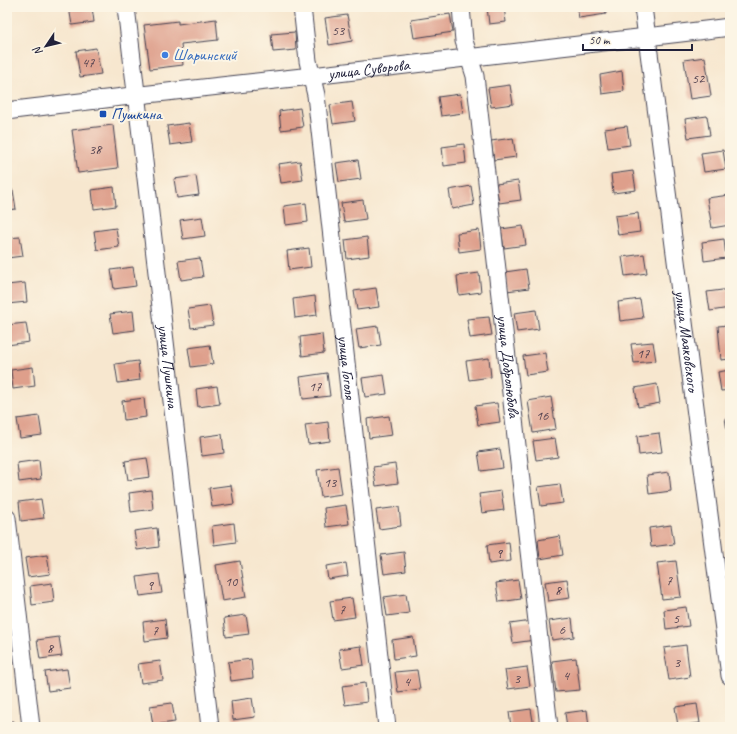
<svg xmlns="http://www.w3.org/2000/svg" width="737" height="734" font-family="Caveat,sans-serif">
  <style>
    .building { fill: #de9f8b }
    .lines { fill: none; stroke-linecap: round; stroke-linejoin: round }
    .minor-casing { stroke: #424051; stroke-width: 19 }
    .minor { stroke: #fff; stroke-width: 17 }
    .shop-dot { fill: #3f7fe0; stroke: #fcf5e5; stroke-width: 1.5 }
    .transit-dot { fill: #1a4fb4; stroke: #fcf5e5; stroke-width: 1.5 }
    .labels { text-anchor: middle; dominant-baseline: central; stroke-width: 4; stroke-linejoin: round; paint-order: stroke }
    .number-label { font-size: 14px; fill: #51414f }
    .shop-label { font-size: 16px; fill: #366cbe; stroke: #fcf5e5; text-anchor: start }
    .street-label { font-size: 16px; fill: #22223b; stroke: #fcf5e5 }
    .transit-label { font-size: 16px; fill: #164399; stroke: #fcf5e5; text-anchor: start }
  </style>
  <rect width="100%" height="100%" fill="#fcf5e5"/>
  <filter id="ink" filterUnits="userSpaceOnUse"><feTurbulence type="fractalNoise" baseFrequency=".025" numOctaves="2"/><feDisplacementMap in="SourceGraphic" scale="8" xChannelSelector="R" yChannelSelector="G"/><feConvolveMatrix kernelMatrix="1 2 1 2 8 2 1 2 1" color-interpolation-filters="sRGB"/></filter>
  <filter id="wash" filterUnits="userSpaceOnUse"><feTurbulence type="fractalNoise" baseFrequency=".012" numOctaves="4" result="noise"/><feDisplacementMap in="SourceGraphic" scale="16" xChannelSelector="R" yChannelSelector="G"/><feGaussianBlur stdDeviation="0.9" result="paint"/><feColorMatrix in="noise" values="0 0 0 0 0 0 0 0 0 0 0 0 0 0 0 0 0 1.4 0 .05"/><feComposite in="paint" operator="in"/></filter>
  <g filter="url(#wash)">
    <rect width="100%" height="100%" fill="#f7e7cf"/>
    <g id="blocks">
      <path class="building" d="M69 7H92L94 22 72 25Z
        M487 7H504L506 22 489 24Z
        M577 7H605L606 14 579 18Z
        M450 14 453 32 414 38 411 20Z
        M347 15 352 41 329 45 325 18Z
        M216 19 218 40 181 44 183 65 150 69 144 25 178 21V24Z
        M295 32 296 50 273 52 271 34Z
        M96 48 101 74 80 77 76 51Z
        M705 57 711 96 690 99 684 60Z
        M622 71 624 91 602 94 600 75Z
        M510 85 513 104 491 107 488 88Z
        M460 94 463 113 441 116 438 97Z
        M352 102 355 121 333 124 330 105Z
        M300 108 303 127 281 130 279 111Z
        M707 116 710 135 688 138 685 119Z
        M189 123 192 142 170 145 167 126Z
        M113 125 118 168 78 173 72 130Z
        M627 126 630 145 608 148 605 129Z
        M513 138 516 157 494 160 491 141Z
        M464 144 466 163 444 166 442 147Z
        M723 150 726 169 704 172 701 153Z
        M358 160 361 179 339 182 336 163Z
        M300 161 303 180 281 183 278 164Z
        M633 171 636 190 613 193 611 174Z
        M196 176 199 195 177 198 174 179Z
        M518 181 521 200 499 203 496 184Z
        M471 186 474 205 452 209 449 190Z
        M114 187 116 206 94 209 92 190Z
        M13 190 16 209 7 210V191Z
        M730 195V225L712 228 707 198Z
        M363 200 366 219 344 222 341 203Z
        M306 203 308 222 286 225 284 206Z
        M638 213 640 232 618 235 615 216Z
        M202 217 205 236 183 239 180 220Z
        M523 226 526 245 504 248 501 229Z
        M116 228 119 247 97 250 94 231Z
        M479 230 481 249 459 252 457 233Z
        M20 237 23 256 7 258V238Z
        M367 237 369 256 347 259 345 240Z
        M724 239 726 258 704 261 702 242Z
        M309 248 311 267 289 270 287 251Z
        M644 254 647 273 625 276 622 257Z
        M200 258 203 277 181 280 178 261Z
        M133 267 136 286 114 289 111 270Z
        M526 269 529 288 507 291 505 272Z
        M479 273 481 292 459 295 457 276Z
        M25 283 27 302 7 304V285Z
        M376 288 379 307 357 310 354 291Z
        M730 289V308L710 311 707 292Z
        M315 296 317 315 295 318 293 299Z
        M640 299 643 318 620 321 618 302Z
        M210 306 213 325 191 328 188 309Z
        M536 310 539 329 517 332 514 313Z
        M133 311 135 330 113 333 110 314Z
        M489 317 492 335 470 338 467 319Z
        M26 323 29 342 7 345V325Z
        M730 325V359L721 360 718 326Z
        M378 326 381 345 359 348 356 329Z
        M322 334 324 353 302 356 300 337Z
        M653 342 656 361 634 363 631 344Z
        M210 345 213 364 191 367 188 348Z
        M545 353 548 372 526 375 523 356Z
        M489 358 491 377 469 380 466 361Z
        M138 361 140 380 118 383 115 364Z
        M33 367 35 386 13 389 11 370Z
        M730 370V390L721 391 718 372Z
        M327 373 330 396 303 399 300 377Z
        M384 375 387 394 365 397 362 378Z
        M657 384 660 403 638 407 635 388Z
        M217 386 220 404 198 407 196 389Z
        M551 397 556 429 533 433 528 401Z
        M144 398 146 417 124 420 122 401Z
        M497 403 500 422 478 425 475 406Z
        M39 416 42 435 20 438 17 419Z
        M389 416 392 435 369 438 367 419Z
        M725 418H730V437H728Z
        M328 422 330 441 308 444 305 425Z
        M659 433 662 452 639 455 637 436Z
        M222 434 224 453 202 456 200 437Z
        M555 438 558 457 536 460 533 441Z
        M500 449 503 468 481 471 478 452Z
        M147 458 150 477 128 480 125 461Z
        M39 460 41 479 19 482 17 463Z
        M395 464 398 483 376 486 373 467Z
        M338 467 342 494 321 497 317 470Z
        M669 472 671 491 649 494 647 475Z
        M560 484 563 503 541 506 538 487Z
        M231 485 234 504 212 507 209 488Z
        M151 490 153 509 131 512 129 493Z
        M501 491 504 510 482 513 479 494Z
        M41 499 44 518 21 521 19 502Z
        M346 505 349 524 326 527 324 508Z
        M399 507 401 526 379 529 376 510Z
        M234 523 236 542 214 545 212 526Z
        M671 525 674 544 651 547 649 528Z
        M157 528 159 547 137 550 134 531Z
        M560 536 563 555 540 559 538 540Z
        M509 542 511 561 489 564 487 545Z
        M404 552 406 571 384 574 381 555Z
        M47 555 50 574 28 577 25 558Z
        M240 561 246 597 222 601 216 565Z
        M676 561 681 597 662 599 657 563Z
        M346 563 348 576 328 579 326 566Z
        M159 574 162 593 140 596 137 577Z
        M567 579 570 598 548 601 545 582Z
        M518 580 521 599 499 602 496 583Z
        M52 583 54 602 32 605 30 586Z
        M406 594 409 613 387 616 384 597Z
        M352 598 355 617 333 620 330 601Z
        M686 607 689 626 666 629 664 610Z
        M246 615 249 634 226 637 224 618Z
        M572 618 574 637 552 640 549 621Z
        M165 619 167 638 145 641 143 622Z
        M532 621 535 640 513 643 510 624Z
        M59 637 62 656 40 659 37 640Z
        M413 637 416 656 394 659 392 640Z
        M686 645 690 677 669 680 664 648Z
        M361 646 364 665 342 668 339 649Z
        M576 658 580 690 556 692 552 661Z
        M251 659 253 678 231 681 228 662Z
        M160 661 163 680 141 683 138 664Z
        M527 667 530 686 508 689 505 670Z
        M67 669 70 688 48 691 45 672Z
        M417 670 420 689 398 692 395 672Z
        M365 683 367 702 345 705 342 686Z
        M252 698 255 717 233 720 231 701Z
        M172 703 175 722 153 725 150 706Z
        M697 704 700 723 678 726 675 707Z
        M531 709 534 727H511L509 712Z
        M587 710 589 727H567L565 713Z
        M14 721 15 727H7V722Z"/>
    </g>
  </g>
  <g filter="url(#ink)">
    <use href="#blocks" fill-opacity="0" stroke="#424051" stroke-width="1"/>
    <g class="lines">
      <g class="minor-casing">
        <g id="minor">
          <path id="s1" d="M126 7 210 727"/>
          <path id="s2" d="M302 7 308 61 316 95 387 727"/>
          <path id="s3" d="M461 7 464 41 475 76 549 727"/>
          <path id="s4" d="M643 7 730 676"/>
          <path id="s5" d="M7 111C109 98 210 87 312 76 452 60 591 44 730 27"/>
          <path d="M7 518 31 727"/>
        </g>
      </g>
      <use href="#minor" class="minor"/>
    </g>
  </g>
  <circle class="shop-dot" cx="165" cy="55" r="4"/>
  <rect class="transit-dot" x="99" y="110" width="8" height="8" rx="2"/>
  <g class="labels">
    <g class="number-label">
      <text x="338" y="30">53</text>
      <text x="88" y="62">47</text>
      <text x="698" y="78">52</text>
      <text x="95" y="149">38</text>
      <text x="643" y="353">17</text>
      <text x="315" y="386">17</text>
      <text x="542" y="415">16</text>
      <text x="330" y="482">13</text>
      <text x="499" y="553">9</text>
      <text x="669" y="580">7</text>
      <text x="231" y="581">10</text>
      <text x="150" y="585">9</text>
      <text x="558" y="590">8</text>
      <text x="342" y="609">7</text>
      <text x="676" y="618">5</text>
      <text x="562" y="629">6</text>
      <text x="155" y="630">7</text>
      <text x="50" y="648">8</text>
      <text x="677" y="662">3</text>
      <text x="566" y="675">4</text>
      <text x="517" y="678">3</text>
      <text x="407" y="681">4</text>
    </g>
    <g class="shop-label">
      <text x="173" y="55">Шаринский</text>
    </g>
    <g class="street-label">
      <text stroke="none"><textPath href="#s5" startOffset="364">улица Суворова</textPath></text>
      <text stroke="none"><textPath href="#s4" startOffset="337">улица Маяковского</textPath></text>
      <text stroke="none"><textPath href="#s3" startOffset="363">улица Добролюбова</textPath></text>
      <text stroke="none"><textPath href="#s1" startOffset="362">улица Пушкина</textPath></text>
      <text stroke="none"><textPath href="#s2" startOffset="363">улица Гоголя</textPath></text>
    </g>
    <g class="transit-label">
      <text x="111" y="114">Пушкина</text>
    </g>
  </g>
  <rect width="737" height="734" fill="none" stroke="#fcf5e5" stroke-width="24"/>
  <g transform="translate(46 46) rotate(235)" stroke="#fcf5e5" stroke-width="3" paint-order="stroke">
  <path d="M0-3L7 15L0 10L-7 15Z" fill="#22223b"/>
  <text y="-6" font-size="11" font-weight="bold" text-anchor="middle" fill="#22223b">N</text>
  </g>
  <path d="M583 44v6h109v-6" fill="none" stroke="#22223b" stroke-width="2"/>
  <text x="589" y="44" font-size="12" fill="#22223b" stroke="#fcf5e5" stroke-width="3" paint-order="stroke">50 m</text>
</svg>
